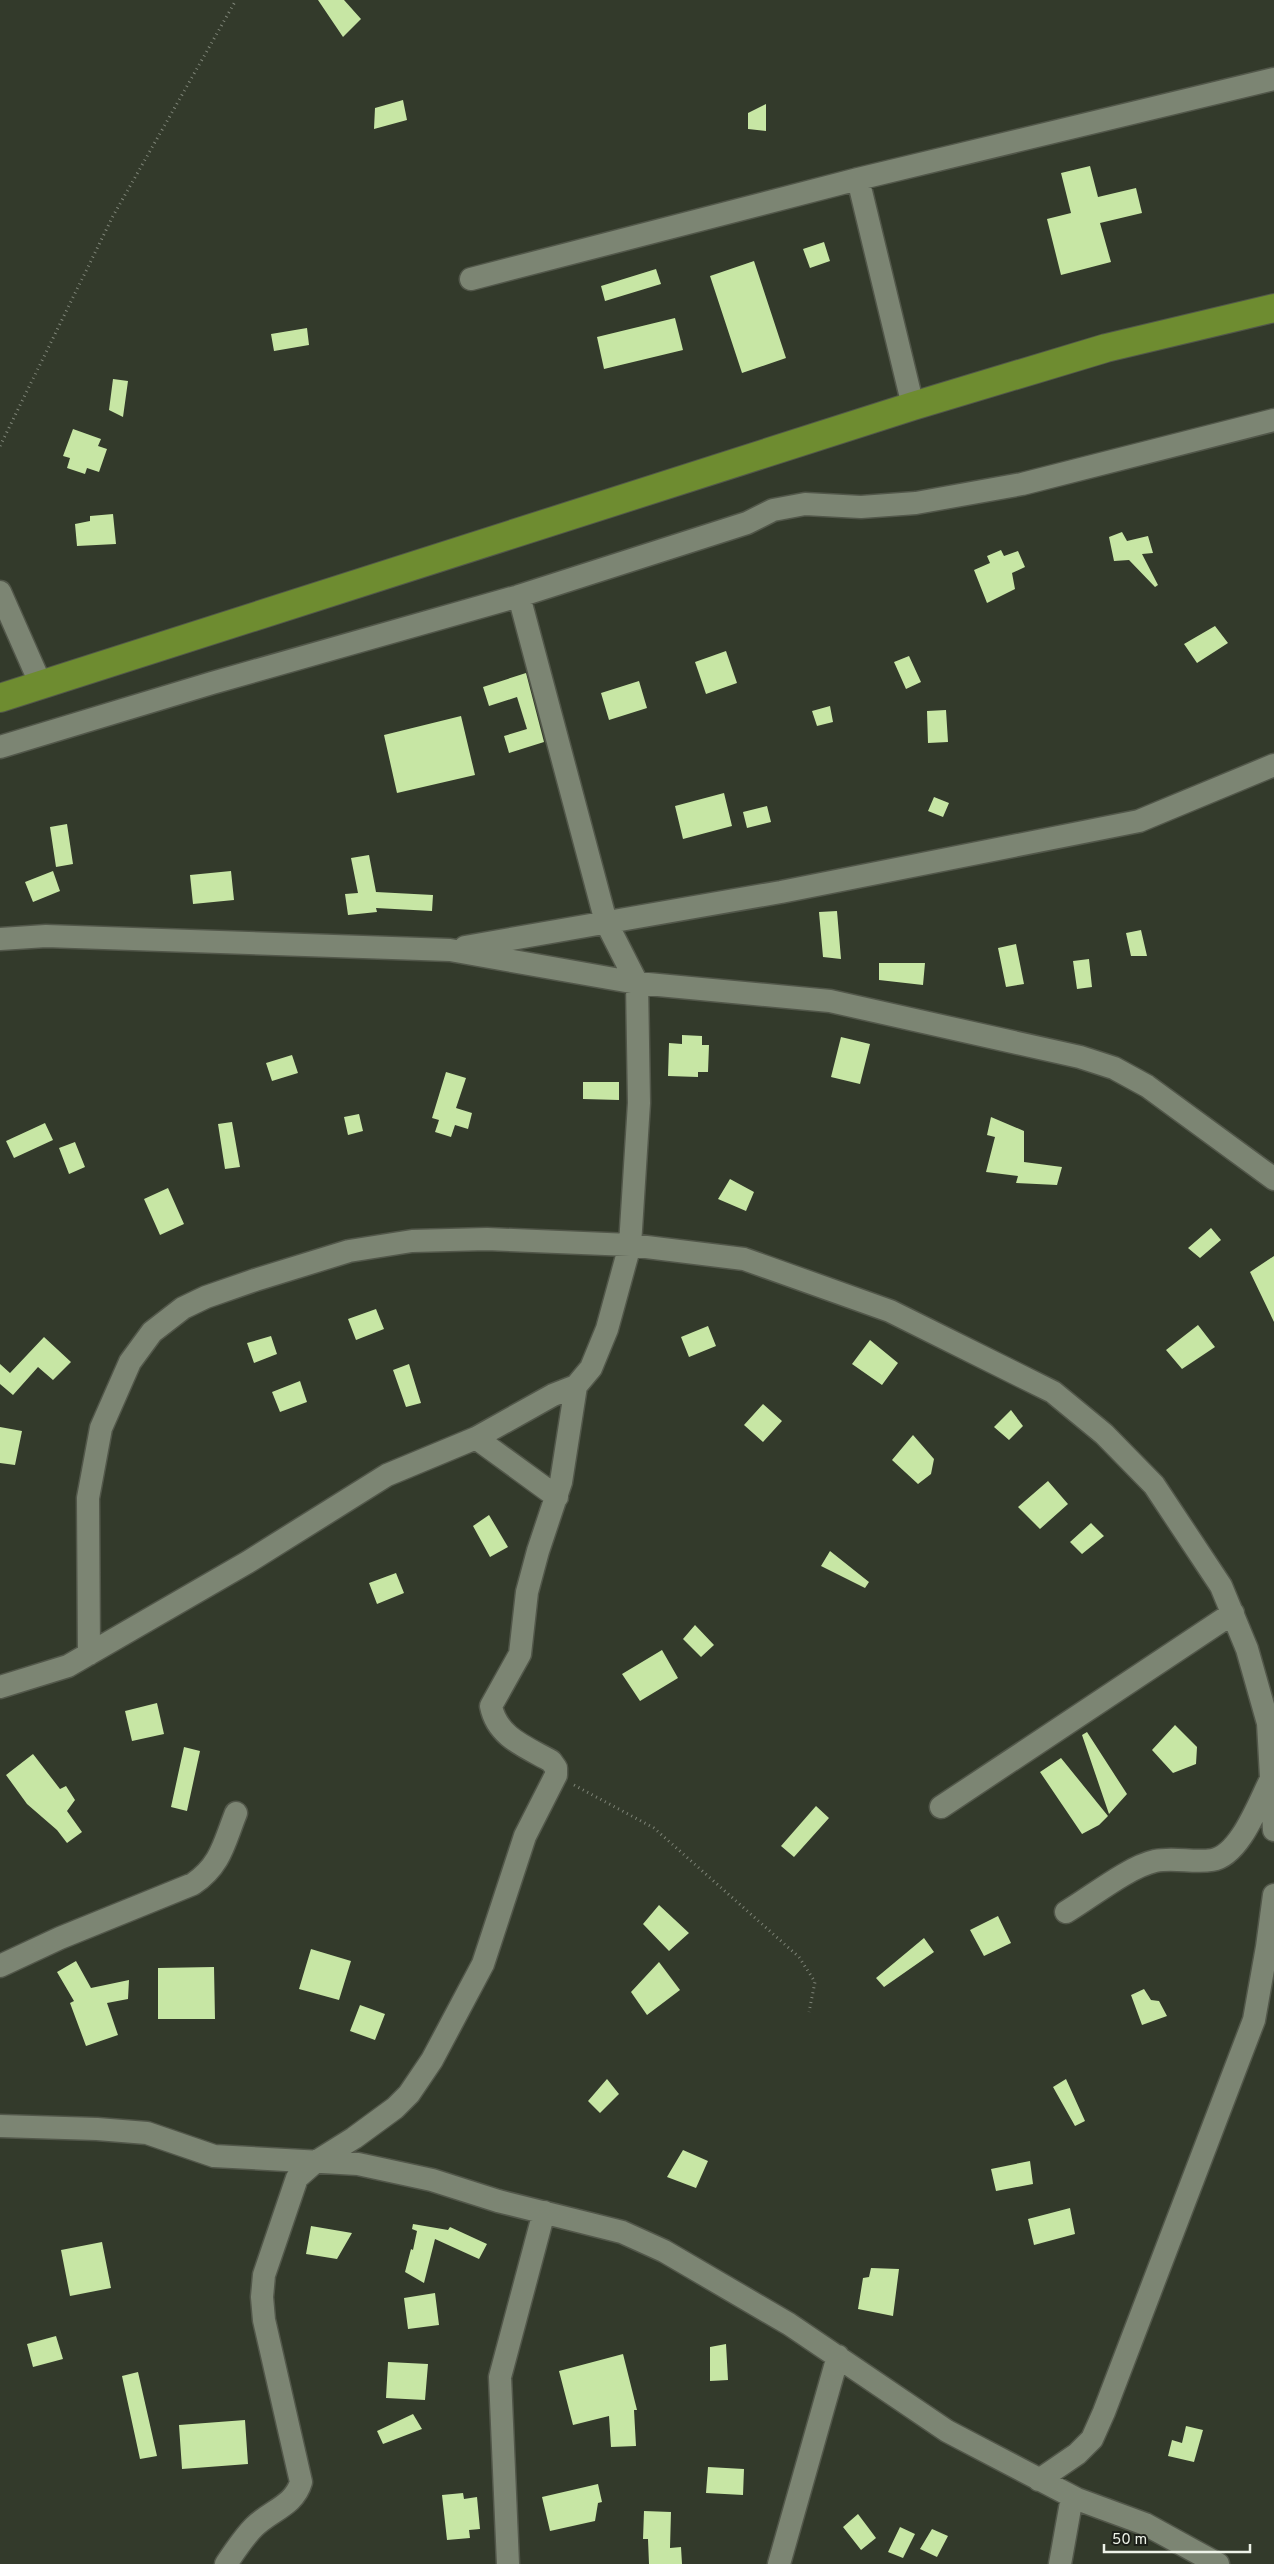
<svg xmlns="http://www.w3.org/2000/svg" width="1274" height="2564" font-family="Overpass,sans-serif">
  <style>
    .building { fill: #c7e6a4 }
    .lines { fill: none; stroke-linecap: round; stroke-linejoin: round }
    .street-casing { stroke: #52574a; stroke-width: 25 }
    .primary-casing { stroke: #52574a; stroke-width: 30 }
    .path { stroke: #7e8477; stroke-width: 3; stroke-dasharray: 1 4; stroke-linecap: butt }
    .street { stroke: #7c8573; stroke-width: 22 }
    .primary { stroke: #6e8c30; stroke-width: 28 }
  </style>
  <rect width="100%" height="100%" fill="#333a2b"/>
  <path class="building" d="M318 0H344L361 19 343 37Z
    M403 100 407 120 374 129 375 108Z
    M766 104V131L748 129V113Z
    M1090 166 1098 197 1136 188 1142 213 1100 223 1111 262 1061 275 1047 219 1071 213 1061 173Z
    M824 242 830 261 810 268 803 249Z
    M754 261 786 358 742 373 710 276Z
    M656 269 661 284 605 301 601 286Z
    M675 318 683 350 604 369 597 337Z
    M307 328 309 345 274 351 271 334Z
    M113 379 128 381 123 417 109 410Z
    M73 429 101 439 98 446 107 449 99 472 87 468 85 474 67 468 70 458 63 456Z
    M113 514 116 544 77 546 75 524 90 521V516Z
    M1122 532 1127 541 1148 536 1153 553 1142 554 1158 585 1155 587 1129 560 1114 561 1109 537Z
    M1001 550 1004 556 1018 551 1025 567 1012 573 1015 589 987 603 974 570 990 563 987 556Z
    M1215 626 1228 643 1197 663 1184 644Z
    M726 651 737 683 706 694 695 662Z
    M909 656 921 682 906 689 894 662Z
    M526 673 544 742 509 753 504 736 527 729 517 697 489 706 483 687Z
    M639 681 647 708 609 720 601 693Z
    M830 706 833 722 817 726 812 711Z
    M946 710 948 742 928 743 927 711Z
    M461 716 475 775 397 793 384 735Z
    M724 793 732 826 683 839 675 806Z
    M934 797 949 803 943 817 928 811Z
    M767 806 771 822 747 828 743 812Z
    M67 824 73 864 56 867 50 827Z
    M369 855 376 892 433 895 432 911 376 908 377 912 348 915 345 894 358 893 351 858Z
    M53 871 60 891 33 902 25 882Z
    M231 871 234 900 193 904 190 875Z
    M837 911 841 959 823 957 819 912Z
    M1141 930 1147 956H1131L1126 933Z
    M1016 944 1024 984 1006 987 998 948Z
    M1089 959 1092 987 1077 989 1073 961Z
    M879 963H925L923 985 879 980Z
    M682 1035 702 1036V1045H709L708 1072H698V1077L668 1076 669 1043 682 1044Z
    M841 1037 870 1044 860 1084 831 1077Z
    M292 1055 298 1073 272 1081 266 1063Z
    M446 1072 466 1078 456 1108 472 1113 468 1129 455 1125 451 1137 435 1132 439 1120 432 1118Z
    M583 1082H619V1100L583 1099Z
    M359 1114 363 1131 348 1135 344 1117Z
    M991 1117 1024 1131V1162L1062 1167 1057 1185 1016 1183 1018 1176 986 1172 995 1137 987 1135Z
    M232 1122 240 1167 225 1169 218 1124Z
    M45 1123 53 1140 14 1158 6 1141Z
    M75 1142 85 1167 69 1174 59 1148Z
    M730 1179 754 1192 746 1211 718 1199Z
    M168 1188 184 1224 160 1235 144 1199Z
    M1211 1228 1221 1240 1200 1258 1188 1248Z
    M1274 1256V1322L1250 1272Z
    M376 1309 384 1329 356 1340 348 1319Z
    M1198 1325 1215 1347 1182 1369 1166 1350Z
    M708 1326 716 1346 689 1357 681 1337Z
    M271 1336 277 1354 254 1363 247 1343Z
    M44 1337 71 1362 53 1380 38 1367 13 1395 0 1384V1364L10 1373Z
    M870 1340 898 1363 882 1385 852 1364Z
    M409 1364 421 1403 406 1407 393 1370Z
    M300 1381 307 1402 280 1412 272 1392Z
    M763 1404 782 1421 763 1442 744 1425Z
    M1011 1410 1023 1426 1009 1440 994 1427Z
    M0 1427 22 1431 15 1465 0 1463Z
    M913 1435 934 1459 931 1474 918 1484 892 1460Z
    M1048 1481 1068 1504 1040 1529 1018 1507Z
    M489 1515 508 1547 490 1557 473 1526Z
    M1091 1523 1104 1536 1082 1554 1070 1542Z
    M830 1551 869 1582 865 1588 821 1566Z
    M396 1573 404 1593 377 1604 369 1583Z
    M695 1625 714 1645 701 1657 683 1639Z
    M662 1650 678 1678 640 1701 622 1674Z
    M157 1703 164 1734 132 1741 125 1711Z
    M1175 1725 1197 1747 1196 1764 1173 1773 1152 1750Z
    M1087 1732 1127 1794 1109 1814 1082 1735Z
    M184 1747 200 1751 187 1811 171 1807Z
    M33 1754 60 1789 66 1786 75 1800 67 1811 82 1832 67 1843 57 1830 27 1804 6 1775Z
    M1061 1758 1108 1816 1099 1825 1082 1834 1040 1772Z
    M816 1806 829 1818 794 1857 781 1846Z
    M659 1905 689 1933 669 1951 643 1924Z
    M998 1916 1011 1943 984 1956 970 1930Z
    M924 1938 934 1952 884 1987 876 1978Z
    M311 1949 351 1961 339 2000 299 1989Z
    M76 1961 91 1988 129 1980 128 1999 107 2003 118 2035 86 2046 70 2003 74 2001 57 1972Z
    M659 1962 680 1990 647 2015 631 1992Z
    M214 1967 215 2019H158V1968Z
    M1144 1989 1151 2000 1159 2001 1167 2016 1142 2025 1131 1995Z
    M360 2005 385 2014 375 2040 350 2031Z
    M607 2079 619 2094 600 2113 588 2101Z
    M1066 2079 1085 2121 1075 2126 1053 2087Z
    M683 2150 708 2161 696 2188 667 2177Z
    M1030 2161 1033 2184 996 2191 991 2169Z
    M1070 2208 1075 2234 1034 2245 1028 2219Z
    M413 2224 448 2230 450 2227 487 2244 479 2259 435 2239 424 2283 405 2272 411 2249 413 2250 417 2231 412 2229Z
    M311 2226 352 2233 337 2259 306 2254Z
    M102 2242 111 2288 70 2296 61 2250Z
    M871 2268 899 2269 893 2316 858 2309 863 2278 869 2277Z
    M435 2293 439 2325 408 2329 404 2298Z
    M56 2336 63 2359 33 2367 27 2344Z
    M726 2344 728 2380 710 2381V2347Z
    M623 2354 637 2410H634L636 2446 611 2447 609 2416 573 2425 559 2371Z
    M388 2362 428 2364 425 2400 386 2398Z
    M138 2372 157 2456 140 2459 122 2376Z
    M413 2414 422 2429 383 2444 377 2431Z
    M245 2420 248 2464 182 2469 179 2425Z
    M1186 2426 1203 2430 1194 2462 1168 2456 1172 2440 1182 2443Z
    M708 2467 744 2469 743 2495 706 2493Z
    M598 2484 602 2502 598 2503 595 2521 550 2531 542 2497Z
    M463 2493 464 2499 477 2497 480 2529 469 2530 470 2538 447 2540 442 2495Z
    M644 2511 671 2512 670 2548 681 2547 682 2564H649L648 2539H643Z
    M858 2514 876 2538 861 2550 843 2527Z
    M900 2527 915 2534 903 2558 888 2552Z
    M932 2529 948 2536 937 2557 920 2549Z"/>
  <g class="lines">
    <g class="street-casing">
      <path id="street" d="M858 179 913 406
        M471 279 858 179 1274 79
        M0 592 41 685
        M0 747 212 683 519 596 747 523 773 510 805 504 861 507 916 503 1022 484 1274 420
        M0 939 46 936 450 950 637 983 830 1001 1080 1057 1114 1068 1147 1086 1274 1179
        M465 947 781 892 1139 821 1274 765
        M476 1438 557 1497
        M89 1654 88 1498 101 1428 130 1362 152 1332 183 1308 206 1297 255 1280 349 1251 412 1241 487 1239 630 1245 744 1259 890 1311 1053 1392 1104 1434 1154 1485 1221 1586 1247 1649 1268 1723 1274 1830
        M0 1687 68 1666 248 1562 387 1475 476 1438 553 1395 576 1386 591 1368 607 1329 630 1245 639 1103 637 983 606 922 519 596
        M941 1807 1233 1613
        M1066 1912C1090 1898 1128 1867 1155 1861 1174 1857 1193 1863 1212 1860 1240 1856 1259 1802 1271 1779
        M0 1966 60 1938 193 1884C221 1865 224 1843 236 1813
        M0 2126 97 2129 147 2133 214 2156 358 2164 432 2180 498 2201 622 2232 664 2251 789 2324 947 2431 1077 2499 1145 2524 1218 2564
        M1039 2480 1077 2454 1092 2439 1104 2412 1254 2020 1267 1947 1274 1895
        M226 2564C235 2551 243 2538 254 2527 271 2510 294 2506 301 2482L264 2320 262 2297 264 2275 297 2178 314 2163 354 2138 395 2108 409 2094 432 2060 483 1964 525 1836 556 1775V1768L551 1761C526 1747 497 1737 491 1706L520 1654 527 1592 538 1551 561 1482 576 1386
        M508 2564 500 2377 544 2212
        M779 2564 838 2356
        M1060 2564 1072 2497"/>
    </g>
    <g class="primary-casing">
      <path id="primary" d="M0 698 913 406 1106 348 1274 308"/>
    </g>
    <path class="path" d="M0 446 113 216 236 0
      M574 1785 654 1828 799 1957 815 1982 809 2012"/>
    <use href="#street" class="street"/>
    <use href="#primary" class="primary"/>
  </g>
  <path d="M1104 2544v8h146v-8" fill="none" stroke="#edf2e8" stroke-width="2.5"/>
  <text x="1112" y="2544" font-size="15" fill="#edf2e8" stroke="#1d2019" stroke-width="4" paint-order="stroke">50 m</text>
</svg>
